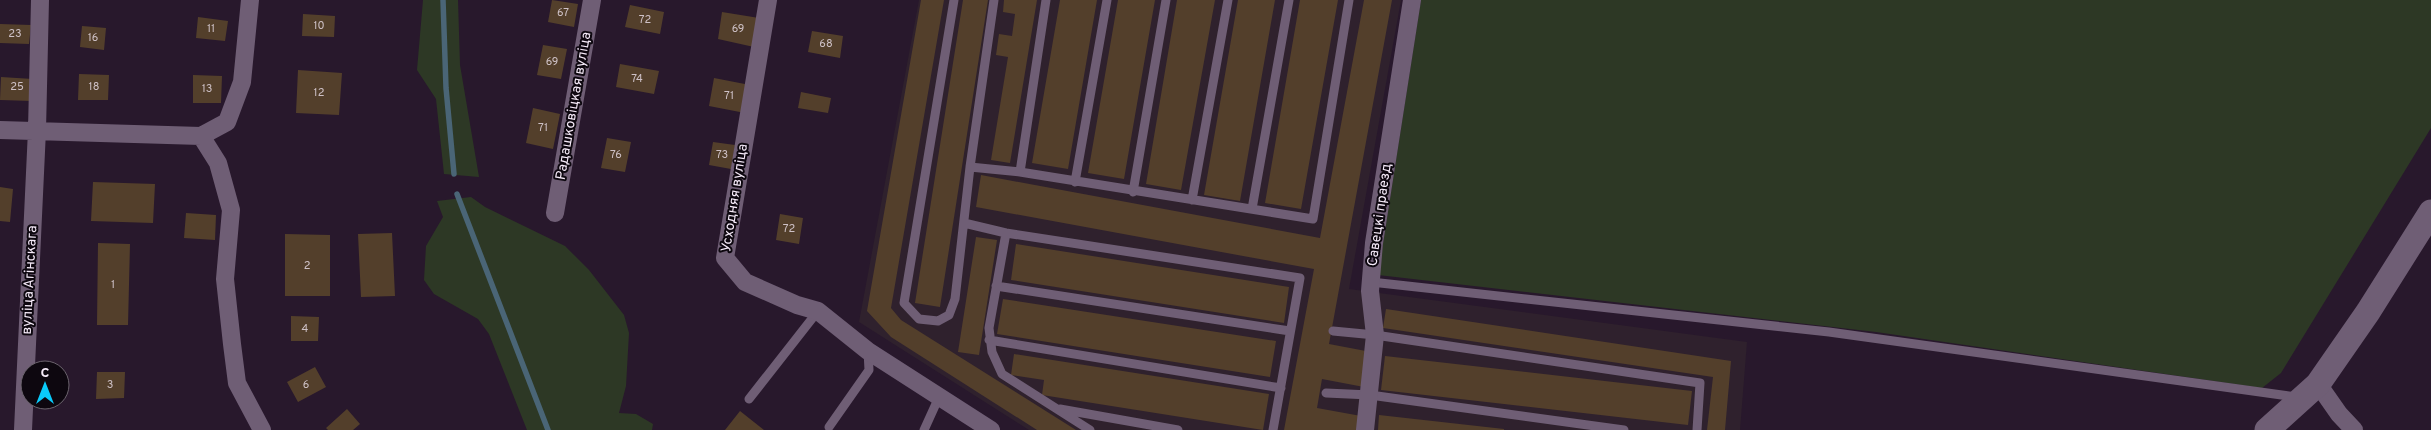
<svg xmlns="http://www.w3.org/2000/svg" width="2431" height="430" font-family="Overpass,sans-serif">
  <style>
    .industrial { fill: #2f212d }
    .green { fill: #2d3825 }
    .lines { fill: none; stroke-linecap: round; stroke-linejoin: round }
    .stream { stroke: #4a6576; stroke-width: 5.5 }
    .building { fill: #533f2b }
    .lane { stroke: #6f5e75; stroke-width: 9 }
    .street { stroke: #6f5e75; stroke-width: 18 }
    .secondary { stroke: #6f5e75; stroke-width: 25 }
    .labels { text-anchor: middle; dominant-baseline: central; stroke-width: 4; stroke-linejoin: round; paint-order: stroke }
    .number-label { font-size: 11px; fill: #cec1c6 }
    .street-label { font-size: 14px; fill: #f7ecfa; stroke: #0d070f }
  </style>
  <rect width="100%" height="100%" fill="#28182c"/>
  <path class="industrial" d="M919 0H1401L1349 289 1747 342 1740 430H1029L859 322Z"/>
  <path class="green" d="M423 0H458L460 65 479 177 444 174 436 99 417 70Z
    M1421 0H2431V128L2281 373 2262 388 1876 332 1378 275Z
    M471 197 485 207 565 246 589 270 624 315 629 333 626 386 619 413 636 414 653 424 652 430H527L489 334 478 319 434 294 424 280 426 246 443 217 437 201Z"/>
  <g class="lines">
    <path class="stream" d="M443 0 446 88 454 174
      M457 194 548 430"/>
  </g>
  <path class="building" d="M552 0 578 4 574 27 548 22Z
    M921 0H944L891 308 901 320 1076 430H1037L891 337 867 311Z
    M963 0H988L940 307 915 303Z
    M1004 0H1037L1010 163 991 160 1008 57 996 55 999 34 1012 36 1015 14 1003 12Z
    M1060 0H1097L1068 169 1032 163Z
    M1118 0H1155L1124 179 1088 173Z
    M1177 0H1215L1181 190 1146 184Z
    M1238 0H1275L1240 201 1204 195Z
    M1300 0H1338L1301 209 1265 203Z
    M1364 0H1392L1329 344 1371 352 1364 387 1322 379 1317 408 1361 416 1359 430H1284L1314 269 976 207 981 175 1320 238Z
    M630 5 664 12 660 34 625 27Z
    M722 12 759 18 754 47 718 39Z
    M303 14 335 16 334 37 302 36Z
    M198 17 228 21 225 41 196 38Z
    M0 24 31 25 29 44 0 43Z
    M82 26 106 28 104 50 80 47Z
    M812 31 843 36 840 58 808 52Z
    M543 45 567 49 561 79 537 75Z
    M620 64 659 71 654 94 616 87Z
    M298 70 342 73 339 115 296 113Z
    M79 74 109 75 108 100H78Z
    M193 75 222 76 221 103H193Z
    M1 77 33 79 32 101 0 100Z
    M714 78 750 85 745 113 709 106Z
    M801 92 831 98 828 113 798 108Z
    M533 108 560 114 553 149 526 143Z
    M607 138 631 142 625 172 601 168Z
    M713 142 735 145 731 169 709 165Z
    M93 182 155 184 153 223 91 221Z
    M0 187 13 189 10 222 0 221Z
    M186 213 216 215 215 240 184 238Z
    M780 214 803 218 799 244 776 240Z
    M392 233 395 296 361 297 358 234Z
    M285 234 330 235V296H285Z
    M976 237 997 240 979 355 958 352Z
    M98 243 130 244 128 325H97Z
    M1016 244 1289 287 1284 323 1011 280Z
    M1003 299 1276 341 1270 377 997 334Z
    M1386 309 1731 361 1725 430H1707L1713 377 1383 328Z
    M291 316 319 317 318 341H291Z
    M1014 354 1269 394 1263 430 1042 395 1044 380 1011 375Z
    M1385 356 1692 391 1688 425 1381 390Z
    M315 367 326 387 298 402 287 382Z
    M97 372H125L124 398 96 399Z
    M347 409 360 424 353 430H328L326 428Z
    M740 411 764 430H725Z
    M1379 415 1504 429V430H1378Z"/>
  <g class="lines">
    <path class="lane" d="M954 0 904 303 919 319 938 321 949 315 955 299 970 167 994 0
      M1046 0 1020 172 1313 219 1349 0
      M970 167 1020 172
      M1075 182 1107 0
      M1133 192 1166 0
      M1192 200 1228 0
      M1252 209 1289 0
      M964 223 1006 233 1300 278 1273 430
      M1006 233 989 328 992 352 1002 374 1090 430
      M1371 282 1829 332 2296 397
      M996 286 1290 331
      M1333 331 1375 335 1700 383 1697 430
      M989 340 1281 388
      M1326 393 1370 395 1624 430
      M749 399 818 311
      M1060 409 1178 430
      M829 427 869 370 868 351
      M924 430 939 397"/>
    <path class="street" d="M768 0 725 258 745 282 797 305 818 311 868 351 991 430
      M0 130 201 136
      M201 136 218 163 231 210 225 279 232 344 237 383 262 430
      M201 136 227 122 242 82 250 0
      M555 213 592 0
      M2318 384 2339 414 2354 430
      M23 430 37 130 40 0
      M1365 430 1375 335 1370 291 1374 243 1412 0"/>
    <path class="secondary" d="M2267 430 2318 384 2368 312 2431 212"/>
  </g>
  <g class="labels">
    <g class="number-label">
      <text x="563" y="13">67</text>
      <text x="645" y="20">72</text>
      <text x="319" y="26">10</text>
      <text x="211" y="29">11</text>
      <text x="738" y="29">69</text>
      <text x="15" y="34">23</text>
      <text x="93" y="38">16</text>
      <text x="826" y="44">68</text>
      <text x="552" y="62">69</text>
      <text x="637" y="79">74</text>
      <text x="17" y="87">25</text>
      <text x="94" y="87">18</text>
      <text x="207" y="89">13</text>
      <text x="319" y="93">12</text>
      <text x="729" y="96">71</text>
      <text x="543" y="128">71</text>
      <text x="616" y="155">76</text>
      <text x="722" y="155">73</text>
      <text x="789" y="229">72</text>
      <text x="307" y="266">2</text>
      <text x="113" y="285">1</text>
      <text x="305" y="329">4</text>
      <text x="110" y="385">3</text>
      <text x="306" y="385">6</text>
    </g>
    <g class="street-label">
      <text transform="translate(574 106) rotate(-80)">Радашковіцкая вуліца</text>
      <text transform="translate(735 198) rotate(-81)">Усходняя вуліца</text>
      <text transform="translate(1380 215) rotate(-82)">Савецкі праезд</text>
      <text transform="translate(30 280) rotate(-87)">вуліца Агінскага</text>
    </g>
  </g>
  <g transform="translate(45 385)"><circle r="24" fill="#0d070f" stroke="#6b636d"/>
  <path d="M0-4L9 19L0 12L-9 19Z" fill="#0acafa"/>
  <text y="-8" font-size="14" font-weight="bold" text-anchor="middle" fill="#f7ecfa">С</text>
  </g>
</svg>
